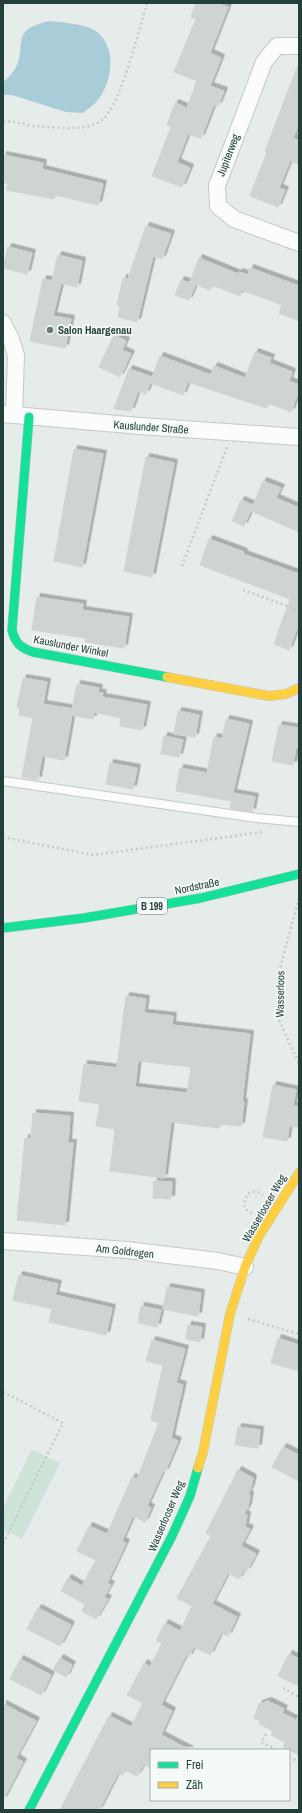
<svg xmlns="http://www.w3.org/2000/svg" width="302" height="1813" font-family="'Archivo Narrow',sans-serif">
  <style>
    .green { fill: #cfe4d8 }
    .water { fill: #a8cdd9 }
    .building { fill: #ced4d2; stroke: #cfd4d2; fill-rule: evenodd; filter: url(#shadow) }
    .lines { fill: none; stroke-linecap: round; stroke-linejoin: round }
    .lane-casing { stroke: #c3c9c6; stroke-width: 10 }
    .street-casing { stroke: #c3c9c6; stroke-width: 18 }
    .fast-casing { stroke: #c1c9c7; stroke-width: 10 }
    .slow-casing { stroke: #c1c9c7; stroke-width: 10 }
    .path { stroke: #c2cbc9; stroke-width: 2.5; stroke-dasharray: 2 3; stroke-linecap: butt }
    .lane { stroke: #fbfcfc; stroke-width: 8 }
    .street { stroke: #fbfcfc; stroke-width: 16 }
    .fast { stroke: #16e098; stroke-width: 9 }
    .slow { stroke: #ffcf43; stroke-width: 9 }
    .poi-dot { fill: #677c78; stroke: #f5faf8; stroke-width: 1.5 }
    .labels { text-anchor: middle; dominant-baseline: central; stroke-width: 3.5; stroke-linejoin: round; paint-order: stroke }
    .shield { fill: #f5faf8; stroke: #627774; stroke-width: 1 }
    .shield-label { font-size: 10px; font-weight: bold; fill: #233f3b }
    .street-label { font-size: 11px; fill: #233f3b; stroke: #f5faf8 }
    .poi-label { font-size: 11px; font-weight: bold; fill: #233f3b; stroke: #f5faf8; text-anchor: start }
  </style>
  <defs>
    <filter id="shadow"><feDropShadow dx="3.5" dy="-3.5" stdDeviation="0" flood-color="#0004"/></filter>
  </defs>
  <rect width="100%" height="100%" fill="#e6ece9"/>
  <path class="green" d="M32 1449 60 1463 22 1539 3 1529V1508Z"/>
  <path class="water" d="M49 21C61 22 84 24 94 30 118 45 113 82 97 101 93 106 87 109 83 113L66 112 12 95H3V82C10 77 17 68 19 59 22 48 18 37 28 29 34 25 42 23 49 21Z"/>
  <path class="building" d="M196 3H216L228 7 210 53 221 58 210 86 224 91 218 106 214 104 201 138 188 134 177 162 190 168 182 187 152 176 171 127 167 125 175 103 187 108 197 81 174 72 196 19 191 17Z
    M298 65 299 123 293 138 299 141V164L290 161 279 188 285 190 278 207 250 196 267 152 265 151Z
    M3 155 43 163 42 169 103 184 98 205 55 195 54 199 6 190 8 184 3 182Z
    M146 226 171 234 162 259 153 256 137 322 118 317 120 306 117 305 123 278 128 279Z
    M8 247 32 253 27 274 3 268Z
    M58 255 82 261 77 287 52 281Z
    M199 258 238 274 239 272 248 275 250 268 299 286V321L279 313 282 305 242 290 240 296 212 285 210 290 190 282Z
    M43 279 61 283 53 316 71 319 65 348 30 341Z
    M181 280 195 285 189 300 175 295Z
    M114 335 126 341 122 350 131 354 120 377 99 367Z
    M255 352 271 358 269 363 292 372 289 381 299 385V390L291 412 268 403 266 408 188 382 183 395 150 383 160 356 211 375 214 366 245 378Z
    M129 369 152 377 146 394 138 391 131 411 114 409Z
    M74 449 103 454 82 567 54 561Z
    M146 457 174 463 152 577 124 571Z
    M263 481 281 488 276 498 299 508V532L251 511Z
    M241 500 253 505 244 526 232 521Z
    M209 539 244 552 243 554 299 574V623L289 650 274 644 290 599 200 565Z
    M37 597 83 604 82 610 129 617 124 648 85 642 86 638 32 630Z
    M23 678 47 682 43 704 73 709 64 760 42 756 38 780 22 777 33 718 19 715 20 707H17Z
    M77 684 99 688 98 693H103L102 697 147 705 142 730 120 726 121 718 94 712 93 719 71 715Z
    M178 711 199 715 195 737 174 734Z
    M226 719 249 724 231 801 176 791 180 768 207 773 214 737 222 739Z
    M279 725 299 728V748L296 747 293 765 272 761Z
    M164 736 183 740 179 757 161 754Z
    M110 763 137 768 133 789 106 784Z
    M233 793 255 797 252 812 230 808Z
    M126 996 146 999 144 1013 173 1016 172 1025 250 1034 242 1102H244L241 1126 220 1124 219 1128 171 1122 164 1178 110 1171 115 1129 96 1126 100 1104 79 1101 84 1064 117 1068ZM138 1061 191 1067 187 1093 135 1087Z
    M273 1085 296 1090 293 1106 299 1107V1127L289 1126 287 1141 263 1137Z
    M33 1113 70 1116 68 1143H73L65 1225 17 1220 25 1138 31 1139Z
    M154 1181 172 1182 171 1199 153 1198Z
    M19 1275 58 1284 55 1295 112 1308 106 1335 49 1322 52 1309 13 1300Z
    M167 1287 201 1293 198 1316 163 1309Z
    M141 1306 161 1310 157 1327 138 1323Z
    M188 1325 202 1327 200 1342 186 1339Z
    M278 1338 299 1345V1371L271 1363Z
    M152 1340 185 1349 176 1383 183 1385 171 1438 178 1441 165 1472 163 1471 147 1506 151 1508 145 1522 133 1516 122 1541 126 1543 107 1583 111 1585 104 1597 108 1599 96 1619 82 1611 85 1604 61 1591 68 1578 82 1586 96 1560 77 1551 89 1526 107 1534 132 1477 137 1479 159 1423 151 1420 163 1365 146 1361Z
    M238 1427 260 1430 258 1448 235 1445Z
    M283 1447 299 1455V1481L272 1467Z
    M238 1470 253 1478 251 1488 248 1494 250 1495 248 1507 244 1514 247 1515 245 1527 250 1529 241 1546 256 1554 247 1571 244 1570 239 1579 228 1573 212 1604 237 1617 228 1636 221 1633 210 1655 194 1647 189 1657 186 1655 161 1705 172 1711 161 1735 190 1750H151V1768L144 1764 137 1776 125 1770 123 1775 118 1773 99 1810H60L109 1716 131 1727 143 1703 127 1695 144 1663 150 1667 162 1643 156 1640 165 1623 180 1631 192 1606 177 1598 211 1536 206 1533Z
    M38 1608 71 1625 60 1646 27 1629Z
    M289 1654 299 1659V1686L278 1676Z
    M60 1658 72 1665 66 1677 53 1670Z
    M20 1659 51 1675 41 1695 10 1679Z
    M268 1701 284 1709 282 1713 296 1720 299 1715V1755L283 1747 285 1742 271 1735 273 1731 259 1724 260 1721 254 1718 259 1704Z
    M3 1704 36 1721 16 1758 23 1762 3 1800Z"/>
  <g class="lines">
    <g class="lane-casing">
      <path id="lane" d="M3 781 257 818 299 822"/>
    </g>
    <g class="street-casing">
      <path id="street" d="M299 46H277L264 62 217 186 218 206 234 219 299 243
        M3 323 11 339 16 355 14 415
        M3 414 140 426 299 437
        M3 1241 127 1250 218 1261 245 1267"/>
    </g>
    <g class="fast-casing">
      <path id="fast" d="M29 417 12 630C15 643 21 648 33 652L167 677
        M3 928 84 918 201 898 299 874
        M29 1810 172 1536 190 1496 198 1468"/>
    </g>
    <g class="slow-casing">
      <path id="slow" d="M167 677 269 696 286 694 299 688
        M198 1468 203 1452 230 1314 245 1267 259 1236 299 1173"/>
    </g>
    <path class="path" d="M3 121C14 121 22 124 33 126 47 127 62 128 76 128 84 128 96 125 102 120 121 105 139 29 147 3
      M182 566 227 447
      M243 590 299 610
      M3 837 93 855 263 832
      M299 898 279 972 278 1018 299 1064
      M252 1213 245 1209 244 1204 247 1194 256 1191 263 1195
      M248 1319 299 1334
      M3 1392 63 1423 3 1544
      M283 1688 299 1697
      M266 1734 261 1742 277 1750
      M289 1757 299 1762"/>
    <use href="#lane" class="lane"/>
    <use href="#street" class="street"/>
    <use href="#fast" class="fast"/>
    <use href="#slow" class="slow"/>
  </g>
  <circle class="poi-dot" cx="50" cy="330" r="4"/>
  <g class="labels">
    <rect class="shield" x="137" y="898" width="30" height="16" rx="3"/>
    <g class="shield-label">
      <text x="152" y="906">B 199</text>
    </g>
    <g class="street-label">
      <text transform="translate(228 155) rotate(-69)">Jupiterweg</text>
      <text transform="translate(151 427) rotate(4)">Kauslunder Straße</text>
      <text transform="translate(71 646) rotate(11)">Kauslunder Winkel</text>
      <text transform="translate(197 886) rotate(-12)">Nordstraße</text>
      <text transform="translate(280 994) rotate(-89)">Wasserloos</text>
      <text transform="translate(264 1208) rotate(-60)">Wasserlooser Weg</text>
      <text transform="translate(125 1251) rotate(6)">Am Goldregen</text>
      <text transform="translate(166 1516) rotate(-67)">Wasserlooser Weg</text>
    </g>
    <g class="poi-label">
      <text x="58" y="330">Salon Haargenau</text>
    </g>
  </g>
  <rect width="302" height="1813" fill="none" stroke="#233f3b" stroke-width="8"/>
  <rect x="150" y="1749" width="140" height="52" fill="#f5faf8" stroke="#a1afac"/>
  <rect x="158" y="1762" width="20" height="6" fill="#16e098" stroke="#a1afac"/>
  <text x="186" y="1769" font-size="12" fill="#233f3b">Frei</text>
  <rect x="158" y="1782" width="20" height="6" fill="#ffcf43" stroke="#a1afac"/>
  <text x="186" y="1789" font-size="12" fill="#233f3b">Zäh</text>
</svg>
